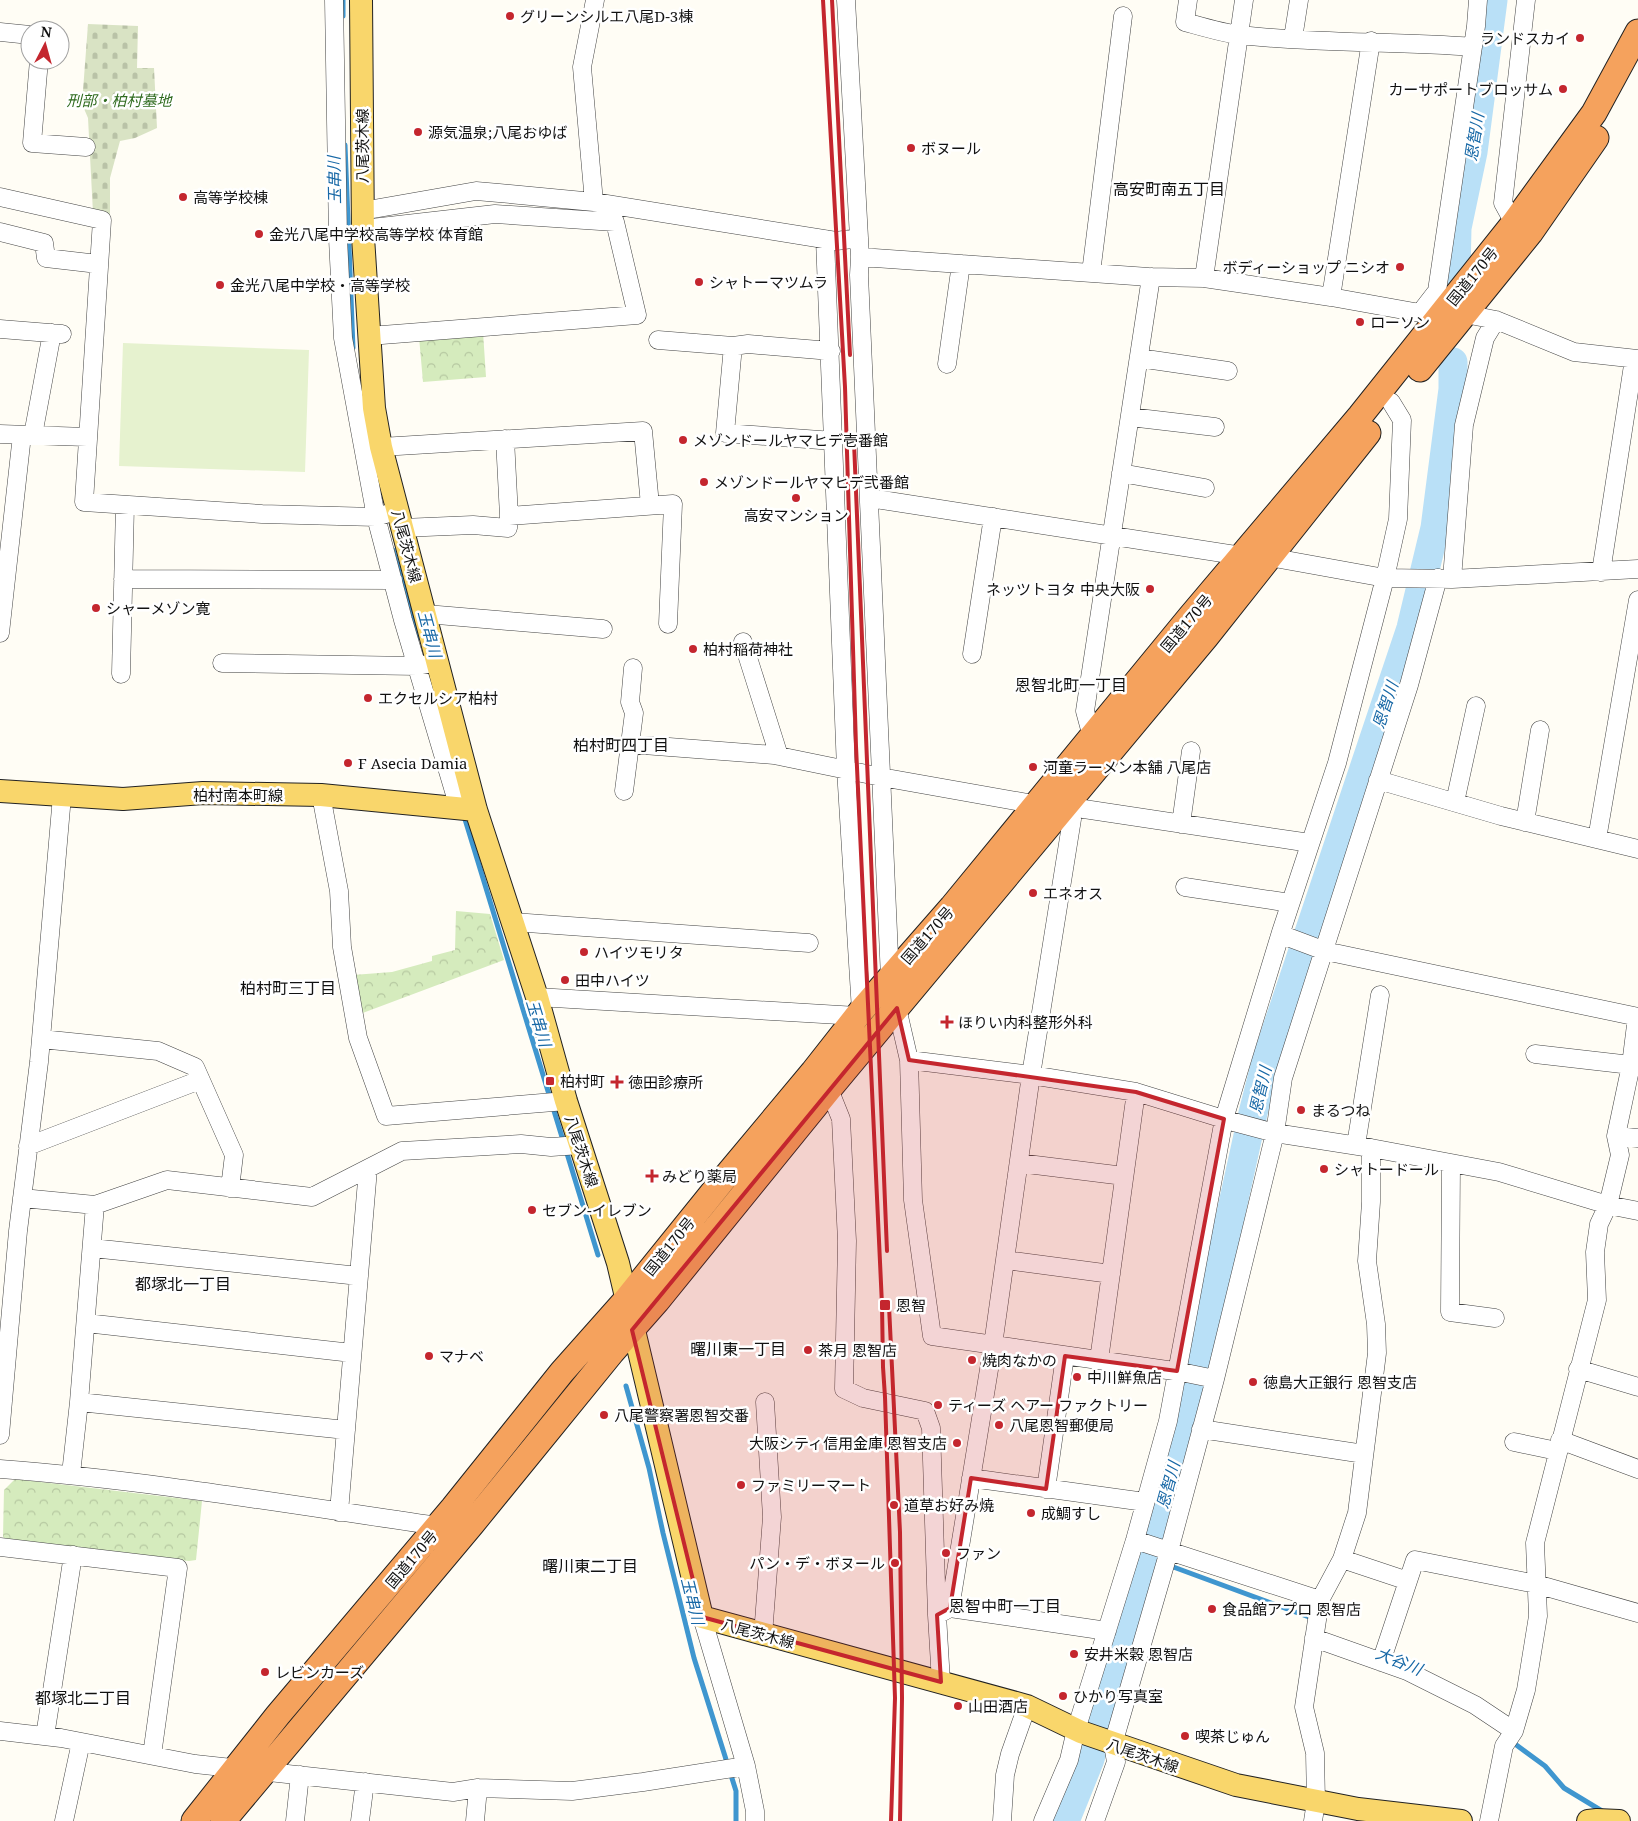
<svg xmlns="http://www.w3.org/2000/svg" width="1638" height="1821" font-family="'Noto Serif','Noto Sans JP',serif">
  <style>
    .cemetery { fill: url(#cemetery-stones) }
    .park { fill: url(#park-crowns) }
    .pitch { fill: #e6f2cf }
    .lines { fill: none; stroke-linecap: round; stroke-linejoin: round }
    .stream { stroke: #3f96cf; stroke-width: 5 }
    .river { stroke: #b9e0f7; stroke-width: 29 }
    .minor-casing { stroke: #444; stroke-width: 19 }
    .major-casing { stroke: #222; stroke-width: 24 }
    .highway-casing { stroke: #222; stroke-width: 27 }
    .minor { stroke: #fff; stroke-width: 18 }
    .major { stroke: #f9d66b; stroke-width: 22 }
    .highway { stroke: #f5a25d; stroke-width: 25 }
    .rail { stroke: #c4262e; stroke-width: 4 }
    .marked { fill: #c4262e; fill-opacity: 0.2; stroke: #c4262e; stroke-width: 4; stroke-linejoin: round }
    .poi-dot { fill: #c4262e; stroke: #fff; stroke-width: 2 }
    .labels { text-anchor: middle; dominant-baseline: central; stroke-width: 5; stroke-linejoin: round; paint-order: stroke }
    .poi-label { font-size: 15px; fill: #111; stroke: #fff; text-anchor: start }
    .park-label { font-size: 15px; font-style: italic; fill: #2f6b1f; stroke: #fff }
    .street-label { font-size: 15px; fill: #111; stroke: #fff }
    .water-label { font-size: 16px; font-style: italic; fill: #1768a6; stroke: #fff }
    .neighbourhood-label { font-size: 16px; fill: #111; stroke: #fff }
  </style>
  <defs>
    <pattern id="cemetery-stones" width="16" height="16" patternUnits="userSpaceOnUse" patternTransform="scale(1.25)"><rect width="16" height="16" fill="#d9e3c4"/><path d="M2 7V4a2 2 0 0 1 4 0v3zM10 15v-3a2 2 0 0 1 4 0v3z" fill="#b9c2a7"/></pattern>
    <pattern id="park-crowns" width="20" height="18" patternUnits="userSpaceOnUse" patternTransform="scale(1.25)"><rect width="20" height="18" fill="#d5ebbd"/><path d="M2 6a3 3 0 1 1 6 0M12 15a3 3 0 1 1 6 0" fill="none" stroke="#b6c8a1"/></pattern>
  </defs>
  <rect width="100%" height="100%" fill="#fffdf5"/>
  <path class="cemetery" d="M88 24 138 26 137 68H154L157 128 135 138 120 141 110 178V216L93 213 88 118 82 104Z"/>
  <path class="park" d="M483 332 486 377 423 382 419 337Z
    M456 911 490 914 504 960 360 1014 353 975 392 972 432 961V956L455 950Z
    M15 1479 202 1501 196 1560 189 1561 12 1545 3 1537 4 1490Z"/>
  <path class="pitch" d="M123 343 309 350 305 472 119 466Z"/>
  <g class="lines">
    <path class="stream" d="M343 0V16
      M345 145 353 348
      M393 550 417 638
      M464 816 598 1255
      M626 1386 649 1468 663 1533 694 1658 736 1791V1821
      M1149 1558 1309 1617 1312 1620
      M1511 1741 1545 1766 1564 1788 1602 1811"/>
    <path class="river" d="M1456 273 1457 228 1473 152 1493 0
      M1065 1821 1090 1759 1149 1558 1184 1426 1253 1113 1267 1058 1411 628 1435 528 1453 389V362"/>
    <g class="minor-casing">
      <path id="minor" d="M334 0 338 239 343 338 376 517 403 620 459 808
        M846 0 859 238
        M1188 0 1185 22C1203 27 1222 33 1240 35 1318 44 1395 41 1473 47
        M0 32 30 35
        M1294 32 1299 0
        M39 60 32 143 86 147
        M0 197 102 220 84 502 262 514 376 517 386 514
        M594 202 582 67 595 0
        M362 211 476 191 499 193 594 202 836 241 859 238 860 257 1149 277 1204 278 1331 297 1420 313 1465 314 1496 320 1574 352 1638 359
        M1514 223 1503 203 1526 0
        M363 229 495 214 615 222 637 315 369 336
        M0 232 44 243 46 258 98 264
        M825 239 846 769 861 1011
        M860 257 859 275 890 978
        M1091 273 1123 16
        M1204 278 1244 0
        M1331 297 1371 41
        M1420 313 1437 291 1476 26 1478 0
        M0 329 62 334
        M658 340 733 346 748 344 831 351
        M733 346 725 433 834 441
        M1139 358 1228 371
        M947 364 961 264
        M1130 417 1215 427
        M0 434 87 437
        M33 435 52 333
        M505 439 509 516
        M381 447 643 431 650 505
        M1121 473 1205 488
        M869 498 1242 556
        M402 528 473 525 508 528 509 516 673 504 668 624
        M1269 557 1385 578 1452 579 1638 569
        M1601 572 1634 359
        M123 579 393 580
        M1452 579 1464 425 1485 338 1496 320
        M426 614 603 629
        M0 633 22 435
        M743 642 779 756
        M972 654 993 517
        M222 663 417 666 428 664
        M121 674 125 505
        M1092 737 1085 711 1151 277
        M630 744 774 755 881 777 1061 809 1072 819 1031 1075 993 1345 950 1608 937 1615
        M1378 780 1501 816 1638 849
        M624 791 634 713 630 702 633 668
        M321 795 339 891 342 947 358 1038 386 1116 566 1101
        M1455 802 1476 706
        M1064 806 1310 843
        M1525 822 1540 730
        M1181 824 1191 751
        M1597 839 1638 600
        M1185 887 1290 903
        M513 922 809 943
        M1281 932 1285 936 1325 951 1638 1017
        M537 997 857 1016
        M897 1008 909 1060 913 1200 932 1336 1181 1372 1215 1379
        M41 1039 158 1051 195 1067 234 1155 230 1188
        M1535 1054 1631 1065
        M909 1060 1031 1075 1136 1092 1230 1121 1275 1133 1371 1148 1499 1172 1608 1205 1638 1211
        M823 1083 829 1089 841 1119 847 1241 844 1389 863 1398 925 1411 931 1428 937 1615 941 1682
        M1616 1136 1638 1138
        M1356 1145 1380 995
        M28 1146 200 1080
        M1019 1163 1124 1176
        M1451 1163 1450 1312 1495 1318
        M22 1198 95 1205 167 1180 312 1197 402 1151 521 1144 551 1147 580 1145
        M92 1248 359 1276
        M1006 1260 1111 1274
        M86 1323 352 1353
        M1099 1360 1136 1092
        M1578 1369 1638 1387
        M79 1402 346 1430
        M1201 1429 1364 1454
        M0 1435 18 1231 39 1062 62 796
        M1560 1440 1638 1469
        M1514 1442 1557 1451
        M0 1469C147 1480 292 1505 438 1526
        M71 1474 79 1402 95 1205
        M971 1478 1145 1502
        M1046 1489 1065 1356
        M339 1512 368 1169
        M1135 1540 1320 1600
        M0 1547 178 1568 152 1755
        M1342 1559 1408 1581 1415 1560 1536 1584 1638 1613
        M950 1608 1107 1631
        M702 1617 746 1766 755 1811V1821
        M763 1635 772 1517 765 1402
        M1314 1638 1407 1671 1475 1705 1514 1731
        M1381 1662 1408 1581
        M0 1731 61 1738 195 1764 453 1792 478 1788 572 1791 643 1782 746 1766
        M45 1736 73 1555
        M64 1821 81 1742
        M295 1821 300 1775
        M360 1821 365 1782
        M475 1821 478 1788
        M1002 1821 1005 1775 1010 1754 1027 1706
        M1043 1821 1069 1760 1076 1730 1135 1540 1168 1421 1224 1119 1281 932 1337 763 1385 578 1398 519 1402 420 1391 402
        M1095 1821 1116 1762 1113 1744 1169 1551 1215 1379 1275 1133 1283 1078 1409 685 1438 578
        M1313 1821 1316 1802 1315 1753 1304 1707 1320 1600 1342 1559 1357 1513 1377 1353 1376 1324 1367 1261 1371 1202V1148
        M1489 1821 1504 1746 1514 1731 1526 1690 1538 1616 1535 1543 1597 1300 1595 1252 1599 1224 1608 1205 1620 1155 1616 1136 1631 1065 1637 1017"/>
    </g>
    <g class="major-casing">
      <path id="major" d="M361 0 363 237 374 408 381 447 476 810 537 997 566 1101 618 1263 702 1617 1027 1706 1081 1732 1236 1785 1358 1809 1461 1821
        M0 791 123 799 203 793 321 795 476 810
        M1588 1821 1597 1820 1619 1821"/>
    </g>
    <g class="highway-casing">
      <path id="highway" d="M1420 369 1530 233 1596 138
        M194 1821 278 1715 453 1508 562 1372 626 1300 722 1181 813 1072 861 1011 952 907 1190 617 1360 416 1514 223 1594 113 1638 32
        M223 1821 472 1524 612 1352 657 1301 829 1089 1206 637 1368 433"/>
    </g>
    <use href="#minor" class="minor"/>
    <use href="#major" class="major"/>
    <use href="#highway" class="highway"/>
    <path class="rail" d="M823 0 845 387 856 746 882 1305 883 1367 885 1397 895 1698 891 1821
      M832 0 850 355
      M854 442 887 1251
      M889 1306 900 1532 902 1698 900 1821"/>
  </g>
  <path class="marked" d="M897 1008 909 1060 1136 1092 1224 1119 1177 1371 1065 1356 1046 1489 971 1478 950 1608 937 1615 941 1682 702 1617 632 1330Z"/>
  <g class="poi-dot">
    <circle cx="510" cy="16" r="5"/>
    <circle cx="1580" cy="38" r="5"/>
    <circle cx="1563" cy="89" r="5"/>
    <circle cx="418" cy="132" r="5"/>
    <circle cx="911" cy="148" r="5"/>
    <circle cx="183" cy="197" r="5"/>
    <circle cx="259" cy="234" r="5"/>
    <circle cx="1400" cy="267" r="5"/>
    <circle cx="699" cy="282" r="5"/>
    <circle cx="220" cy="285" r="5"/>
    <circle cx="1360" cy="322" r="5"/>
    <circle cx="683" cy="440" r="5"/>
    <circle cx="704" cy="482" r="5"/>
    <circle cx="796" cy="498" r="5"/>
    <circle cx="1150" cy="589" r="5"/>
    <circle cx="96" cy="608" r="5"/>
    <circle cx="693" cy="649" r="5"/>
    <circle cx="368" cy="698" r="5"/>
    <circle cx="348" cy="763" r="5"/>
    <circle cx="1033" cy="767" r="5"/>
    <circle cx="1033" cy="893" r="5"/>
    <circle cx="584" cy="952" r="5"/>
    <circle cx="565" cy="980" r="5"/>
    <path d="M944.5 1014.5h5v5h5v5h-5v5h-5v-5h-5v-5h5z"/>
    <rect x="545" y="1076" width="10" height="10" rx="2.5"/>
    <path d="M614.5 1074.5h5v5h5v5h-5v5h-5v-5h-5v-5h5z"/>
    <circle cx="1301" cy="1110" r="5"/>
    <circle cx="1324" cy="1169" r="5"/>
    <path d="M649.5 1168.5h5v5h5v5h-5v5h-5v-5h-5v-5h5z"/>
    <circle cx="532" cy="1210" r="5"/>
    <rect x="879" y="1299" width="12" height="12" rx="2.5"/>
    <circle cx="808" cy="1350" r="5"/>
    <circle cx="429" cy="1356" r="5"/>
    <circle cx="972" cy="1360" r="5"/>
    <circle cx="1077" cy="1377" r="5"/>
    <circle cx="1253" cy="1382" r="5"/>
    <circle cx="938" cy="1405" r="5"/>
    <circle cx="604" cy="1415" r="5"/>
    <circle cx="999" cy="1425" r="5"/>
    <circle cx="957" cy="1443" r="5"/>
    <circle cx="741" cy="1485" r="5"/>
    <circle cx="894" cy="1505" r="5"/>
    <circle cx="1031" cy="1513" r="5"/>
    <circle cx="946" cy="1553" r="5"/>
    <circle cx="895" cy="1563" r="5"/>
    <circle cx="1212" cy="1609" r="5"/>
    <circle cx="1074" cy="1654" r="5"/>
    <circle cx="265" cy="1672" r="5"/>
    <circle cx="1063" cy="1696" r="5"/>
    <circle cx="958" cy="1706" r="5"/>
    <circle cx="1185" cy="1736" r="5"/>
  </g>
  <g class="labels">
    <g class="poi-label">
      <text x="520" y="16">グリーンシルエ八尾D-3棟</text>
      <text x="1570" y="38" text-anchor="end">ランドスカイ</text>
      <text x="1553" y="89" text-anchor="end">カーサポートブロッサム</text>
      <text x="428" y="132">源気温泉;八尾おゆば</text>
      <text x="921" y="148">ボヌール</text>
      <text x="193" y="197">高等学校棟</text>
      <text x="269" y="234">金光八尾中学校高等学校 体育館</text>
      <text x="1390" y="267" text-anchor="end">ボディーショップ ニシオ</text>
      <text x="709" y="282">シャトーマツムラ</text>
      <text x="230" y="285">金光八尾中学校・高等学校</text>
      <text x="1370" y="322">ローソン</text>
      <text x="693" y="440">メゾンドールヤマヒデ壱番館</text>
      <text x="714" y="482">メゾンドールヤマヒデ弐番館</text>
      <text x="796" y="515" text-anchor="middle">高安マンション</text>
      <text x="1140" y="589" text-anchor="end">ネッツトヨタ 中央大阪</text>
      <text x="106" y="608">シャーメゾン寛</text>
      <text x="703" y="649">柏村稲荷神社</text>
      <text x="378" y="698">エクセルシア柏村</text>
      <text x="358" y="763">F Asecia Damia</text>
      <text x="1043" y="767">河童ラーメン本舗 八尾店</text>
      <text x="1043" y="893">エネオス</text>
      <text x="594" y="952">ハイツモリタ</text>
      <text x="575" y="980">田中ハイツ</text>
      <text x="958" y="1022">ほりい内科整形外科</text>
      <text x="560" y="1081">柏村町</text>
      <text x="628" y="1082">徳田診療所</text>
      <text x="1311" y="1110">まるつね</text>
      <text x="1334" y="1169">シャトードール</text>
      <text x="662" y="1176">みどり薬局</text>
      <text x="542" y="1210">セブン-イレブン</text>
      <text x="896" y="1305">恩智</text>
      <text x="818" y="1350">茶月 恩智店</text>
      <text x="439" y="1356">マナベ</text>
      <text x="982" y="1360">焼肉なかの</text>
      <text x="1087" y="1377">中川鮮魚店</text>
      <text x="1263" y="1382">徳島大正銀行 恩智支店</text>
      <text x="948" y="1405">ティーズ ヘアー ファクトリー</text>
      <text x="614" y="1415">八尾警察署恩智交番</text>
      <text x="1009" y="1425">八尾恩智郵便局</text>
      <text x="947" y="1443" text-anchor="end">大阪シティ信用金庫 恩智支店</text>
      <text x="751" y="1485">ファミリーマート</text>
      <text x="904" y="1505">道草お好み焼</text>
      <text x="1041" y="1513">成鯛すし</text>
      <text x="956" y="1553">ファン</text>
      <text x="885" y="1563" text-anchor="end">パン・デ・ボヌール</text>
      <text x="1222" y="1609">食品館アプロ 恩智店</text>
      <text x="1084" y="1654">安井米穀 恩智店</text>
      <text x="275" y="1672">レビンカーズ</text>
      <text x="1073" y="1696">ひかり写真室</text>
      <text x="968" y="1706">山田酒店</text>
      <text x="1195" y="1736">喫茶じゅん</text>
    </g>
    <g class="park-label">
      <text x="119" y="100">刑部・柏村墓地</text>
    </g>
    <g class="street-label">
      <text transform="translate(362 146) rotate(-90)">八尾茨木線</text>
      <text transform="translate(1472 276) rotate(-51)">国道170号</text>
      <text transform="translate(407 546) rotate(75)">八尾茨木線</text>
      <text transform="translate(1186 623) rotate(-50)">国道170号</text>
      <text x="238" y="795">柏村南本町線</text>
      <text transform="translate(927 935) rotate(-49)">国道170号</text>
      <text transform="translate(582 1151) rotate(72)">八尾茨木線</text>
      <text transform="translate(669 1246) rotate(-51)">国道170号</text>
      <text transform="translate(411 1559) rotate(-50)">国道170号</text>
      <text transform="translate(758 1633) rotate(15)">八尾茨木線</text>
      <text transform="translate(1143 1755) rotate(19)">八尾茨木線</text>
    </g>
    <g class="water-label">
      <text transform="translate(1474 137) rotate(-81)">恩智川</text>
      <text transform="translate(334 180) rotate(-91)">玉串川</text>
      <text transform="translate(430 634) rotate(75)">玉串川</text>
      <text transform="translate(1385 705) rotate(-72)">恩智川</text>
      <text transform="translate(539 1023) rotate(73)">玉串川</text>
      <text transform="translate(1260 1090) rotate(-77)">恩智川</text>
      <text transform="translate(1168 1485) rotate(-75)">恩智川</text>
      <text transform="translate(693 1601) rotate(76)">玉串川</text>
      <text transform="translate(1399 1661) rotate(22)">大谷川</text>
    </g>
    <g class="neighbourhood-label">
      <text x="1169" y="189">高安町南五丁目</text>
      <text x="1071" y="685">恩智北町一丁目</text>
      <text x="621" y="745">柏村町四丁目</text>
      <text x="288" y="988">柏村町三丁目</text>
      <text x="183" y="1284">都塚北一丁目</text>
      <text x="738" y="1349">曙川東一丁目</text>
      <text x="590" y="1566">曙川東二丁目</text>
      <text x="1005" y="1606">恩智中町一丁目</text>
      <text x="83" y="1698">都塚北二丁目</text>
    </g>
  </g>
  <g transform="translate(45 45) rotate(6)"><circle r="24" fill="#ffffff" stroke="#a0a0a0"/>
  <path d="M0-4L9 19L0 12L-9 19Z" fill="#c4262e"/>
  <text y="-8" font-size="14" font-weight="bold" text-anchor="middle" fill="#111111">N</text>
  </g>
</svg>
